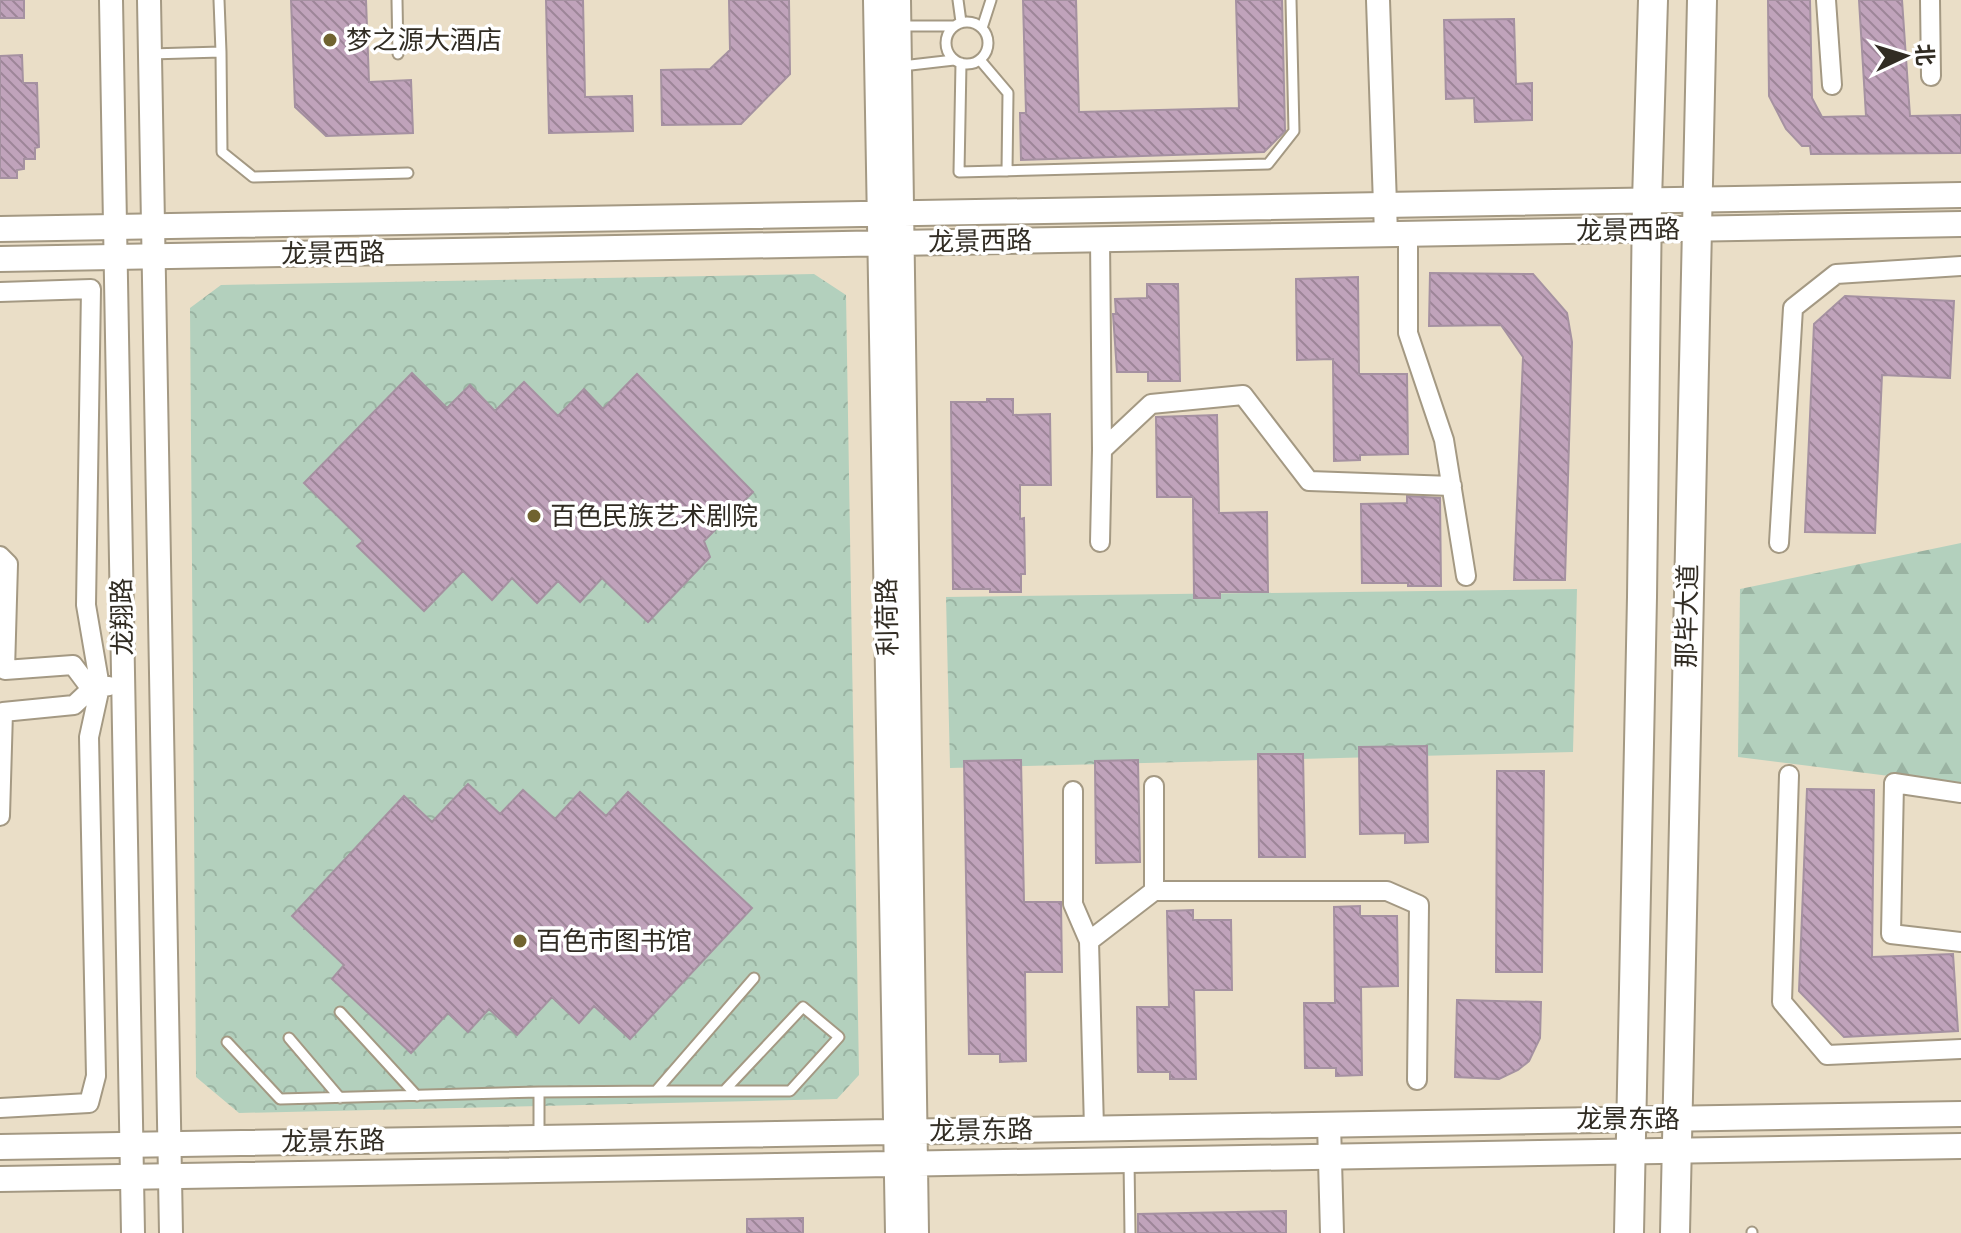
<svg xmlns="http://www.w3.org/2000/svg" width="1961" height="1233" font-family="'Roboto Condensed','Noto Sans SC',sans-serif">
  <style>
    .forest { fill: url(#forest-firs) }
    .park { fill: url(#park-crowns) }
    .building { fill: url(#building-back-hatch); stroke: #a591a1; stroke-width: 2 }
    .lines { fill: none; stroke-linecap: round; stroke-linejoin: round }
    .service-casing { stroke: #a49983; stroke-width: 13 }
    .minor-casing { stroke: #a49983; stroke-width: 22 }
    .tertiary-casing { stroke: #a49983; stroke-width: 26 }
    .secondary-casing { stroke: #a49983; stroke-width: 28 }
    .primary-casing { stroke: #a49983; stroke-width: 32 }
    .service { stroke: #fff; stroke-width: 9 }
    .minor { stroke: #fff; stroke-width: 18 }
    .tertiary { stroke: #fff; stroke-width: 22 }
    .secondary { stroke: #fff; stroke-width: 24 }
    .primary { stroke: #fff; stroke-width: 28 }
    .poi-dot { fill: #706330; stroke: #fff; stroke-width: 3 }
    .labels { text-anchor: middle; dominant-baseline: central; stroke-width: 7; stroke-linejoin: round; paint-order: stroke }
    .poi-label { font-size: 26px; fill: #312c23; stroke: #fff; text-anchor: start }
    .street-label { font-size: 26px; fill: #312c23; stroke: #fff }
  </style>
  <defs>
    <pattern id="forest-firs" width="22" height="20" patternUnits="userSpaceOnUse" patternTransform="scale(2)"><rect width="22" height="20" fill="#b3d0bd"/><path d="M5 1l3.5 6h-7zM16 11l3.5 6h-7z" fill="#9ab3a2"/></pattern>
    <pattern id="park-crowns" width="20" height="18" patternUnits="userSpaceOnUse" patternTransform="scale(2)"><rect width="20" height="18" fill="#b3d0bd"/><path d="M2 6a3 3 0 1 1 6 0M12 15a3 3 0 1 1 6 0" fill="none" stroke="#9ab3a2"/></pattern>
    <pattern id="building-back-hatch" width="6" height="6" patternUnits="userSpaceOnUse" patternTransform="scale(2)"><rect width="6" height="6" fill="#c0a3bb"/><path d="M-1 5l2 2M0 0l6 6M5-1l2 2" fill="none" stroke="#9d8598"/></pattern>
  </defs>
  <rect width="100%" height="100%" fill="#eadec7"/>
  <path class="forest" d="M1961 543V785L1738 757 1740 589Z"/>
  <path class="park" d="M814 274 846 295 859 1075 837 1099 239 1113 196 1077 190 308 221 285Z
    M1577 589 1573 752 950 768 946 597Z"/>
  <path class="building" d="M0 0H24V18H0Z
    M291 0H366L369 82 411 80 413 133 326 136 295 107Z
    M546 0H583L585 97 632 96 633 131 549 133Z
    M729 0H789L790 74 741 124 662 125 661 70 710 69 730 50Z
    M1023 0H1076L1079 112 1239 108 1236 0H1282L1285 131 1264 152 1021 160 1020 113H1026Z
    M1768 0H1810L1812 98 1822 117 1866 116 1859 0H1902L1910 116 1961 115V153L1811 154 1810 146H1802L1786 129 1769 96Z
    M1514 19 1516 84 1532 83V120L1475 122 1474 98 1446 99 1444 20Z
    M22 55 23 83H37L39 147 35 148V159H24V169L17 170V178H0V56Z
    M1430 273 1533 274 1567 313 1572 342 1565 580H1514L1523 357 1501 325 1429 326Z
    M1358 277 1359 374H1407L1408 454 1360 455V460L1334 461 1333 359 1297 360 1296 279Z
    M1147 284H1178L1180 381H1148V372H1117L1113 314H1116L1115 299 1147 298Z
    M1845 296 1954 301 1950 378 1882 375 1875 533 1805 532 1814 324Z
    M412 373 447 408 470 385 495 411 524 382 558 416 584 389 603 409 637 374 753 492 704 541 710 557 648 622 602 578 580 602 558 581 537 603 512 578 492 600 463 571 424 611 357 546 363 541 304 483Z
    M987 399H1013V415L1050 414 1051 485H1020V519L1024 518 1025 574H1021V592H990V589H953L951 402H987Z
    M1217 415 1219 513 1267 512 1268 592H1220V598H1194L1193 497H1157L1156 417Z
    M1407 496 1440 498 1441 586H1408V583H1362L1361 504 1407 503Z
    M1427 746 1428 842 1405 843V833L1360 834 1359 747Z
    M1258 754H1303L1305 857H1259Z
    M1021 760 1024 902H1061L1062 972H1025L1026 1061 1000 1062V1054H969L964 761Z
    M1138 760 1140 862 1096 863 1095 761Z
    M1497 771H1544L1542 972H1496Z
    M468 784 500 814 523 790 555 819 580 792 606 816 628 792 752 908 630 1039 594 1006 579 1023 552 997 517 1035 489 1009 468 1032 448 1013 411 1053 332 979 344 965 292 916 404 796 432 822Z
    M1807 789 1874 790 1872 957 1953 954 1958 1031 1844 1037 1799 991Z
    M1360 906V916H1397L1398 986 1361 987 1362 1075 1336 1076V1068H1305L1304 1003H1335L1334 907Z
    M1193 910V920H1231L1232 990H1194L1196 1079H1170V1072H1138L1137 1007H1169L1167 911Z
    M1457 1000 1541 1002 1540 1038 1529 1061 1518 1070 1499 1079 1455 1077Z
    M1286 1211V1233H1138V1214Z
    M803 1218V1233H747V1219Z"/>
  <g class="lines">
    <g class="service-casing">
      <path id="service" d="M397 0 398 54
        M958 0 961 22
        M946 43a21 21 0 1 1 42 0a21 21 0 1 1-42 0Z
        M901 26H954
        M982 28 991 0
        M221 52 222 152 253 177 408 173
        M150 54 221 52 219 0
        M980 60 1008 93 1007 171
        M961 63 959 172 1268 164 1294 131 1291 0
        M902 66 954 60
        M340 1012 417 1096
        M289 1038 340 1098
        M227 1042 280 1099 539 1092
        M656 1091 754 978
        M539 1137V1092C623 1091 706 1091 790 1091L839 1037 803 1007 724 1091
        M1129 1160 1130 1233
        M1752 1233V1232"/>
    </g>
    <g class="minor-casing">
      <path id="minor" d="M1826 0 1832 85
        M1930 0 1931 76
        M1408 233V333L1444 440 1466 576
        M1100 239 1102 450
        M0 292 91 289 86 605 100 687 89 737 96 1076 89 1103 0 1108
        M1100 542 1102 450 1151 404 1243 395 1309 481 1452 486
        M1779 543 1793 308 1836 274 1961 266
        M0 556 8 564 5 670 73 665 91 689
        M1789 775 1782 1002 1827 1055 1961 1049
        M1154 786V891
        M1073 791V904L1089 941
        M1961 793 1894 783 1891 934 1961 942
        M0 816 3 712 74 705 91 689 109 686
        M1094 1128 1089 941 1154 891H1387L1419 905 1417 1080"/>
    </g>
    <g class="tertiary-casing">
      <path id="tertiary" d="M111 0 133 1233
        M149 0 171 1233
        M1378 0 1386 234
        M1329 1124 1332 1233"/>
    </g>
    <g class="secondary-casing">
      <path id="secondary" d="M876 0 898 1233
        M898 0 916 1233
        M0 229 1961 195
        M0 259 1961 224
        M0 1147 1961 1114
        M0 1179 1961 1146"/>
    </g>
    <g class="primary-casing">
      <path id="primary" d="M1629 1233 1642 597 1647 201 1653 0
        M1675 1233 1702 0"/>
    </g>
    <use href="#service" class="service"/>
    <use href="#minor" class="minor"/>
    <use href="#tertiary" class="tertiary"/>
    <use href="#secondary" class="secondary"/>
    <use href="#primary" class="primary"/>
  </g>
  <g class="poi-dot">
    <circle cx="330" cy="40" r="8"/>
    <circle cx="534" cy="516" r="8"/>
    <circle cx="520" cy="941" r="8"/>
  </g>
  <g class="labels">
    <g class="poi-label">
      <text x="346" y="40">梦之源大酒店</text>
      <text x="550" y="516">百色民族艺术剧院</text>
      <text x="536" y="941">百色市图书馆</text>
    </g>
    <g class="street-label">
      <text transform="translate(1628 230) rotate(-1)">龙景西路</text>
      <text transform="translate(980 241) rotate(-1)">龙景西路</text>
      <text transform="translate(333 253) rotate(-1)">龙景西路</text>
      <text transform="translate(1687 616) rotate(-89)">那毕大道</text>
      <text transform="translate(122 617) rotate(-91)">龙翔路</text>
      <text transform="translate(887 617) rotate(-91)">利荷路</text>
      <text x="1628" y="1119">龙景东路</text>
      <text transform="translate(981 1130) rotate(-1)">龙景东路</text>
      <text transform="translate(333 1141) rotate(-1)">龙景东路</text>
    </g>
  </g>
  <g transform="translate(1905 56) rotate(86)" stroke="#ffffff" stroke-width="6" paint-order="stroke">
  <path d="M0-6L14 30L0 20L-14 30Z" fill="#312c23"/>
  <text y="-12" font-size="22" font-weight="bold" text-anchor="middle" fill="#312c23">北</text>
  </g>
</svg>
